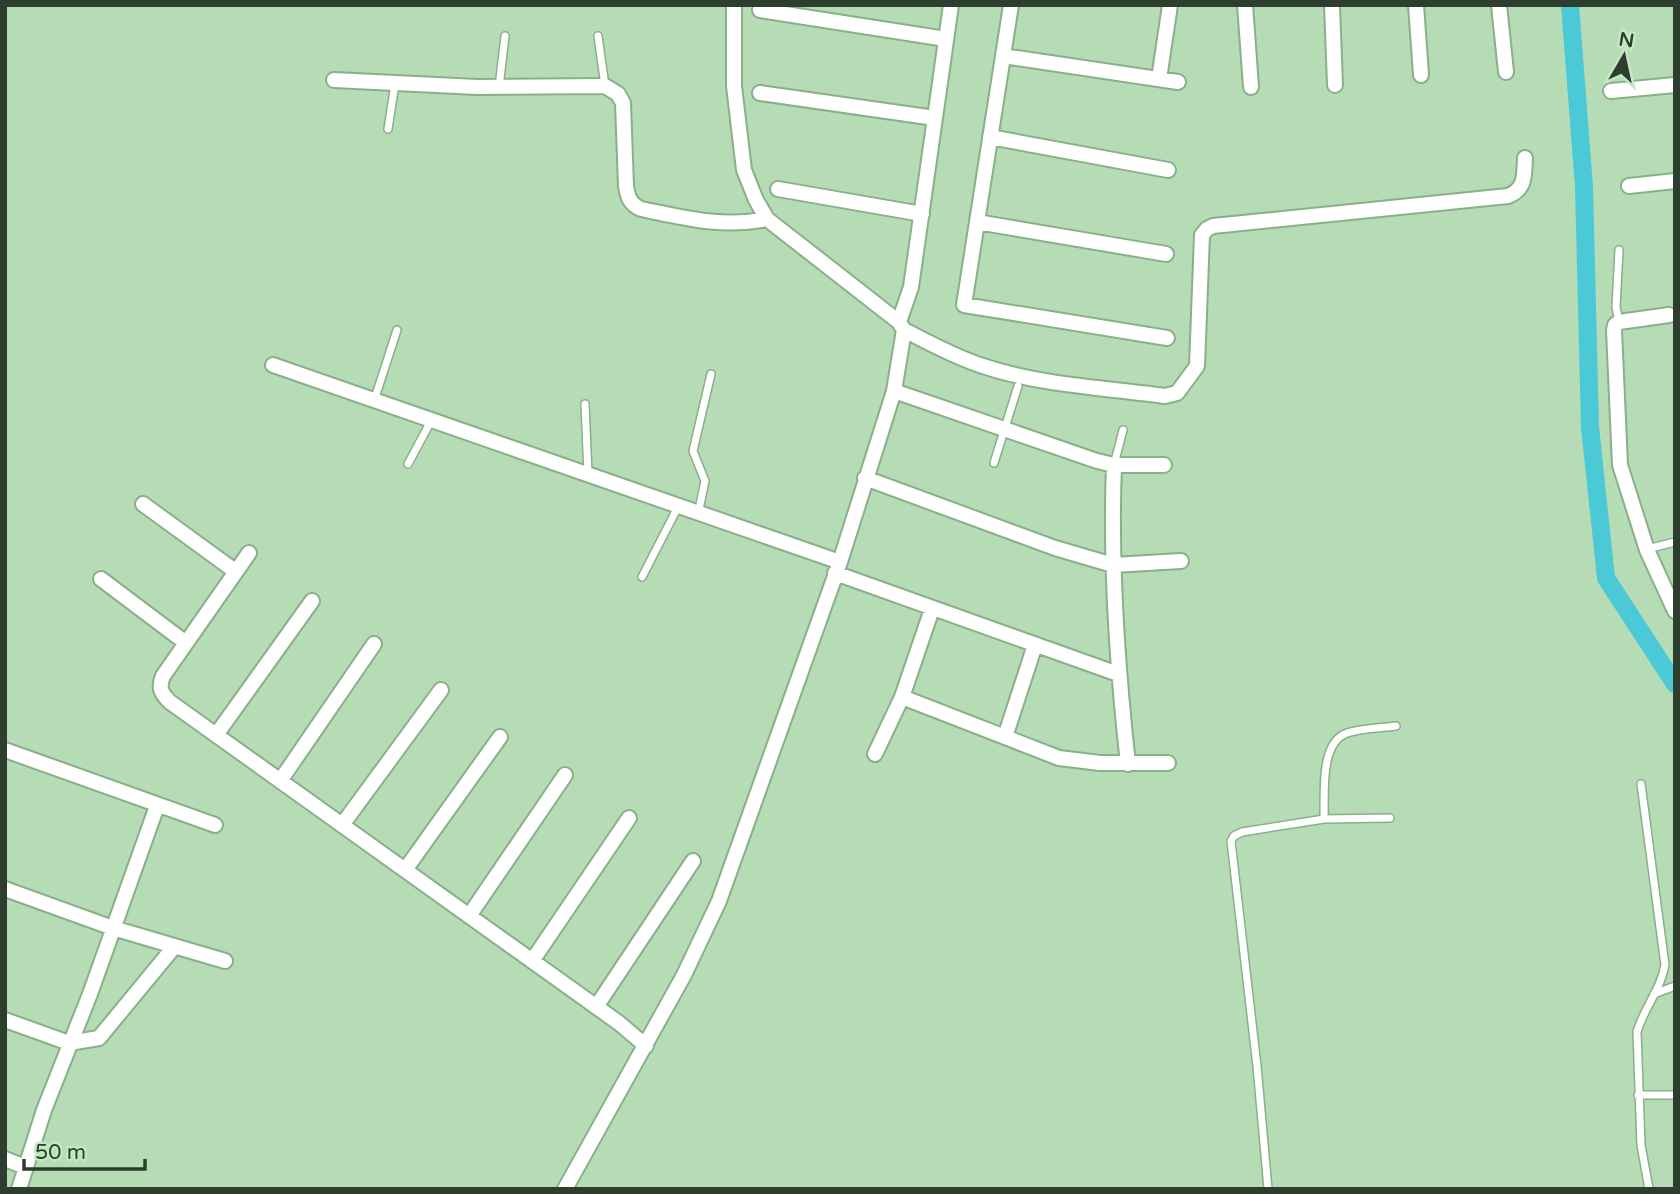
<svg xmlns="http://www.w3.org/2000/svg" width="1680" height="1194" font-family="'Varela Round',sans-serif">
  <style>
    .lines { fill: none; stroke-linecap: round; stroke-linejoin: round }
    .canal { stroke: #4bc9d6; stroke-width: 18 }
    .service-casing { stroke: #8aaf8a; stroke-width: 10 }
    .minor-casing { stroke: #8aaf8a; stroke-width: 18 }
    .service { stroke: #fff; stroke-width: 7 }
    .minor { stroke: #fff; stroke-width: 14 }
  </style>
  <rect width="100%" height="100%" fill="#b5dcb5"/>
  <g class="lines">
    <path class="canal" d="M1570 5 1584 187 1590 427 1606 578 1675 684"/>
    <g class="service-casing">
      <path id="service" d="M598 36 605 86
        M499 87 505 36
        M388 129 395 84
        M1619 250 1616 307 1619 322
        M374 401 397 330
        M585 404 588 474
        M994 463 1018 386
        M408 464 431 421
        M1114 465 1123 430
        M698 514 705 481 693 451 711 374
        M1647 549 1675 542
        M642 577 678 507
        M1641 784 1665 965C1661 989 1644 1008 1637 1032L1641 1145 1649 1189
        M1324 819 1390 818
        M1654 994 1675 986
        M1638 1095H1675
        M1268 1189 1257 1066 1231 841 1234 836 1242 832 1324 819C1325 795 1319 743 1347 733 1362 728 1381 728 1396 726"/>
    </g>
    <g class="minor-casing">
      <path id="minor" d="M734 5V86L744 170 756 200 767 219 899 322 904 330C930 343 955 357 983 366 1039 385 1106 388 1165 396L1177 393 1197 366 1202 235 1207 229 1213 226 1508 196C1526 189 1524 175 1525 158
        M1011 5 964 305 1167 338
        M1245 5 1251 87
        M1332 5 1335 85
        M1416 5 1421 75
        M1499 5 1506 72
        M760 10 946 39
        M1003 56 1178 82
        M1159 79 1170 5
        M334 80 477 87 605 86 618 94 623 103 626 186C628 198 630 204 641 209 685 218 722 228 767 219
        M1611 91 1675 85
        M760 93 935 118
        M990 137 1168 170
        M1629 186 1675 181
        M778 189 922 214
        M977 222 1166 254
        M1669 315 1619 322 1615 325 1614 330 1620 465 1647 550 1675 611
        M899 322 911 287 951 5
        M273 365 840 562
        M894 391 1097 461 1114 465H1164
        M1114 465C1110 565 1117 665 1128 764
        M865 478 1055 548 1113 565 1181 561
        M143 504 235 571
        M249 553 163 676C158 688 161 693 170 702L619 1023 646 1046
        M835 573 1118 674
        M101 579 186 643
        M902 697 1059 758 1100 763H1168
        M216 735 312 601
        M1005 737 1035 645
        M5 750 215 825
        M875 754 902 697 932 609
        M280 781 374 644
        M342 825 441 690
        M405 870 500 737
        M5 889 113 928 225 961
        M469 916 565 775
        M532 961 629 818
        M596 1007 693 861
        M5 1020 69 1043 99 1038 174 947
        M5 1159 25 1167
        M19 1189 44 1110 90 994 157 806
        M565 1189 684 975 719 901 840 562 894 391 904 330"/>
    </g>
    <use href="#service" class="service"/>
    <use href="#minor" class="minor"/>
  </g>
  <rect width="1680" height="1194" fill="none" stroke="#2e3e2e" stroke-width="14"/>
  <g transform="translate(1624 56) rotate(9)" stroke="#c2e9c2" stroke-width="5" paint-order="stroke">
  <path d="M0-5L12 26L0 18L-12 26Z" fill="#2e3e2e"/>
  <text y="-10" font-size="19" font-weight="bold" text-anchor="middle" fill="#2e3e2e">N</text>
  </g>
  <path d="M24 1159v10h121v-10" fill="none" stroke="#2e3e2e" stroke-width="3.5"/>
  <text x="35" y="1159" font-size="21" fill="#2e3e2e" stroke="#c2e9c2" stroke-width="5" paint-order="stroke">50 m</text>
</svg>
